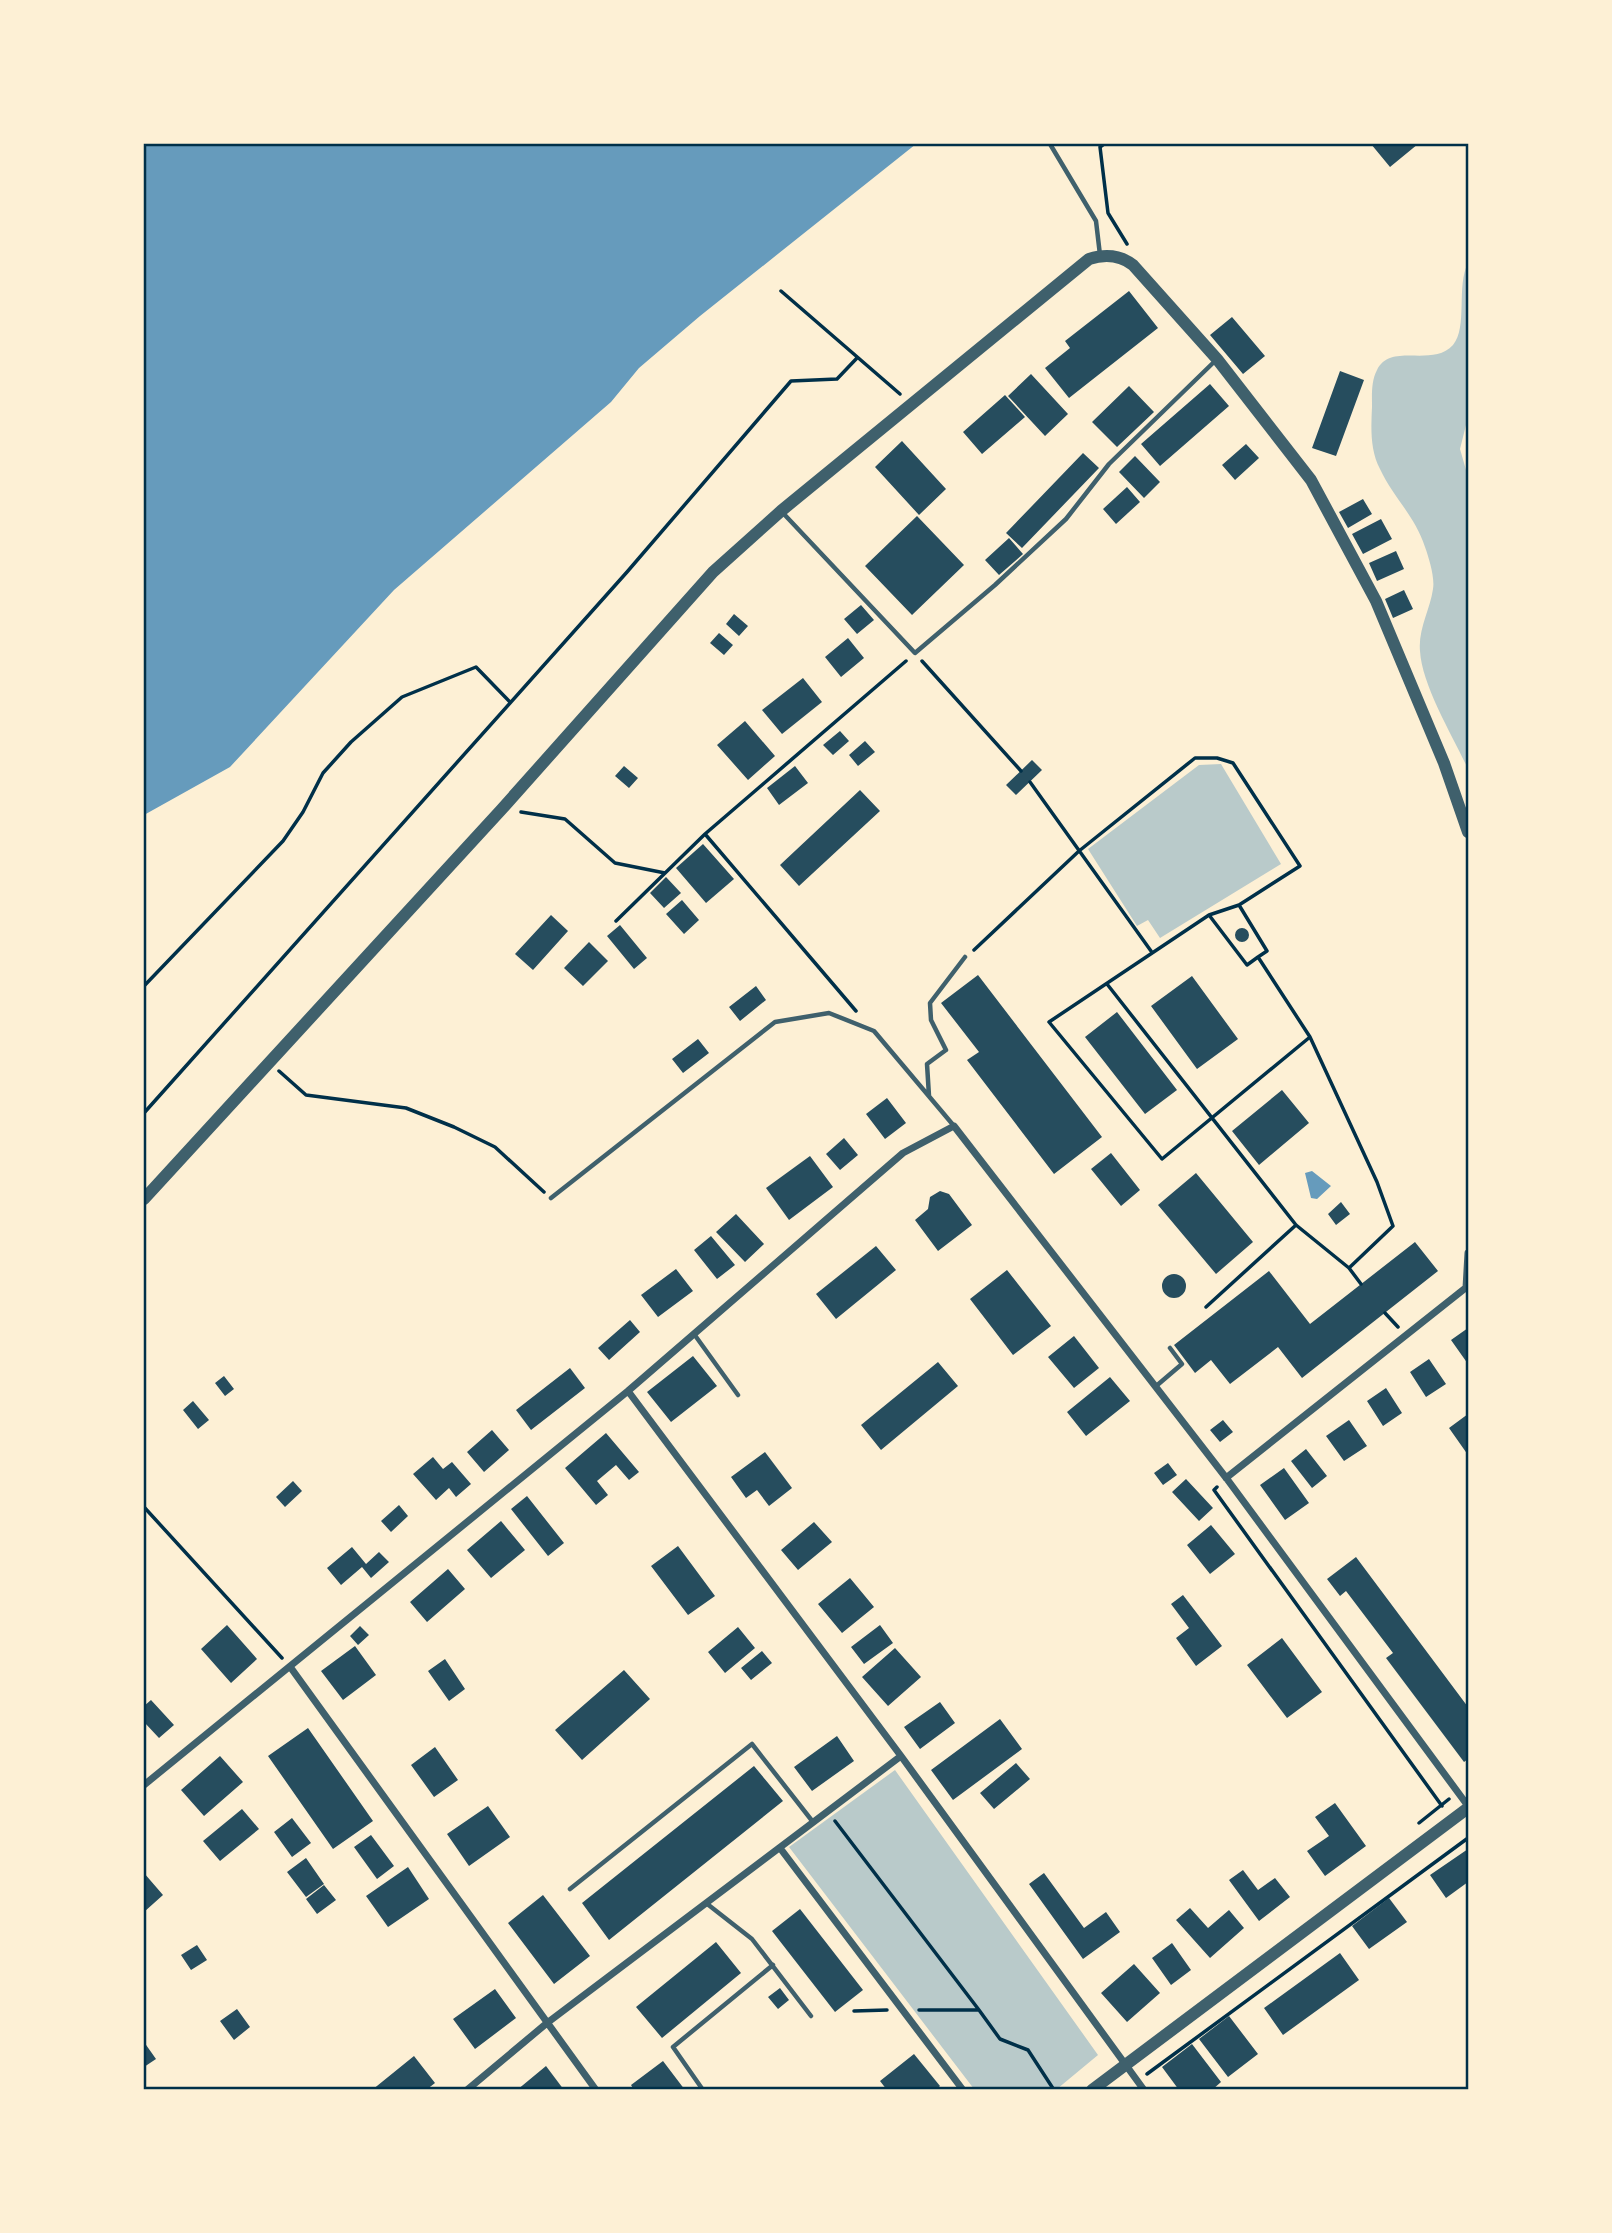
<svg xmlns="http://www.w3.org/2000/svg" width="1612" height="2233" font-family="'DejaVu Sans',sans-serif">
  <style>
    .green { fill: #b9caca }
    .water { fill: #669bbc }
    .building { fill: #264d5e }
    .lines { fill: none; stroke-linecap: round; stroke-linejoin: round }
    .path { stroke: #003049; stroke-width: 3.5 }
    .service { stroke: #3f606c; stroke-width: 4.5 }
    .minor { stroke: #3f606c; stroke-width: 7 }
    .tertiary { stroke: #3f606c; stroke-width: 12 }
    .neatline { fill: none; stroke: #003049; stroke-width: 2.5 }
  </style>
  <rect width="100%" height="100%" fill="#fdf0d5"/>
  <path class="green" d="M1468 263V417L1460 449 1468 477V769C1453 736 1422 686 1420 651 1418 629 1430 610 1433 589 1435 578 1429 558 1425 547 1415 516 1393 497 1380 469 1370 450 1371 428 1372 407 1372 395 1371 381 1377 370 1391 342 1432 368 1453 345 1468 327 1456 286 1468 263Z
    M1221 764 1281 864 1160 938 1148 920 1137 926 1088 849 1199 765Z
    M895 1770 1098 2055 1057 2089H974L789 1847Z"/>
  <path class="water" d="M144 144H916L700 316 639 368 611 402 394 590 230 767 144 815Z
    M1312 1171 1331 1186 1317 1199 1311 1198 1305 1173Z"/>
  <path class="building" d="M1371 144H1418L1390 167Z
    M1129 291 1158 328 1069 398 1045 368 1070 348 1065 341Z
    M1232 317 1265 356 1243 374 1210 335Z
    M1340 371 1364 380 1336 456 1312 448Z
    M1031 374 1068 414 1045 436 1008 396Z
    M1210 384 1229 406 1160 466 1141 444Z
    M1129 386 1154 412 1117 447 1092 422Z
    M1005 395 1025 417 982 454 963 432Z
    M902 441 946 489 919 515 875 467Z
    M1246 444 1259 458 1235 480 1222 465Z
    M1083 453 1099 468 1022 548 1006 533Z
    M1135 456 1160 482 1144 498 1119 472Z
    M1127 487 1140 502 1116 524 1103 509Z
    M1363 499 1372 514 1348 528 1339 512Z
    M917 516 964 565 912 615 865 566Z
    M1381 519 1392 539 1363 554 1352 534Z
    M1009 538 1023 554 999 575 985 560Z
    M1396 551 1404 569 1377 581 1369 563Z
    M1404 590 1413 609 1393 618 1385 599Z
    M861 605 874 620 857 634 844 619Z
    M734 614 748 626 739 636 726 624Z
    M719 633 733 645 724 655 710 643Z
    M848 638 864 658 841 677 825 657Z
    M803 678 822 702 782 734 762 710Z
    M745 721 775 756 748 780 717 745Z
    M840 731 849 741 833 755 823 745Z
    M865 741 875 752 858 766 849 755Z
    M1032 760 1042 770 1016 795 1006 785Z
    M624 766 638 778 629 788 615 776Z
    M795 766 808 783 779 805 767 788Z
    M860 790 880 811 799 886 780 865Z
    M703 844 734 879 706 903 676 868Z
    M666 877 681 893 664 908 650 893Z
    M682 900 699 920 684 934 666 914Z
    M551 915 568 931 533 970 515 954Z
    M620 925 647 958 634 969 607 936Z
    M1235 935a7 7 0 1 1 14 0a7 7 0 1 1-14 0Z
    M589 942 608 961 583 986 564 968Z
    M978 975 1102 1137 1054 1174 967 1060 979 1052 941 1003Z
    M1192 976 1238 1039 1197 1069 1151 1006Z
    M756 986 766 1000 740 1021 729 1007Z
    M1117 1012 1177 1090 1145 1114 1085 1037Z
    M698 1039 709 1053 683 1073 672 1059Z
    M1282 1090 1309 1123 1259 1165 1232 1131Z
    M887 1098 906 1123 885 1139 866 1114Z
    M844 1138 858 1155 840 1170 826 1154Z
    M1111 1153 1140 1190 1121 1206 1091 1169Z
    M810 1156 833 1187 789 1220 766 1188Z
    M1196 1173 1253 1242 1216 1274 1158 1205Z
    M940 1191 949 1194 972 1225 938 1251 915 1220 928 1209 930 1197Z
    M1341 1202 1350 1214 1336 1225 1328 1214Z
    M736 1214 764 1244 745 1262 716 1232Z
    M711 1236 735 1265 717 1279 694 1250Z
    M1415 1242 1438 1271 1302 1378 1278 1347 1230 1384 1211 1360 1195 1373 1174 1345 1269 1271 1310 1324Z
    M876 1246 896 1270 836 1319 816 1294Z
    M676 1269 693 1291 658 1317 641 1295Z
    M1007 1270 1051 1326 1013 1355 970 1299Z
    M1162 1286a12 12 0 1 1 24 0a12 12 0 1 1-24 0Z
    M630 1320 640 1332 609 1360 598 1348Z
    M1468 1328V1364L1451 1340Z
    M1074 1336 1099 1368 1074 1388 1048 1357Z
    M693 1356 717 1386 671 1422 647 1392Z
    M1429 1359 1446 1384 1426 1397 1410 1372Z
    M938 1362 958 1386 881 1450 861 1425Z
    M570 1368 585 1388 531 1430 516 1410Z
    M224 1376 234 1389 225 1396 215 1383Z
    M1110 1377 1130 1401 1086 1436 1067 1412Z
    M1386 1388 1402 1413 1383 1426 1367 1401Z
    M193 1401 209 1420 198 1429 183 1410Z
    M1468 1414V1455L1449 1428Z
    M1223 1420 1233 1432 1220 1442 1210 1430Z
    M1349 1420 1367 1446 1344 1461 1326 1436Z
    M492 1430 509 1450 484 1472 467 1452Z
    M606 1433 639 1472 629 1480 616 1465 597 1481 608 1495 596 1505 565 1468Z
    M1306 1449 1327 1476 1312 1488 1291 1461Z
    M765 1452 792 1488 769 1506 757 1490 746 1498 731 1477Z
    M433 1457 443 1469 452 1462 471 1484 456 1497 449 1488 436 1500 413 1474Z
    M1168 1463 1177 1475 1163 1485 1154 1473Z
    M1284 1468 1309 1503 1285 1520 1260 1485Z
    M1186 1479 1213 1508 1199 1521 1172 1492Z
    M293 1481 302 1491 285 1507 276 1497Z
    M527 1496 564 1543 548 1556 511 1509Z
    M399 1505 408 1516 391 1532 381 1521Z
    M501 1521 525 1550 491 1578 467 1550Z
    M814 1522 832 1542 798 1570 781 1550Z
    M1211 1525 1235 1554 1210 1574 1187 1545Z
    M678 1546 715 1596 688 1615 651 1566Z
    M352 1547 366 1564 379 1552 389 1562 371 1578 362 1567 341 1585 327 1568Z
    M1356 1557 1468 1707V1759L1464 1762 1386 1658 1393 1653 1346 1591 1340 1596 1327 1579Z
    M448 1569 465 1589 427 1622 410 1602Z
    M850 1578 874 1607 842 1633 818 1604Z
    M1183 1595 1222 1646 1196 1666 1176 1638 1189 1628 1171 1604Z
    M227 1625 257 1659 231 1683 201 1649Z
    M880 1625 893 1643 864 1664 851 1647Z
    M360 1626 369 1635 358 1645 350 1636Z
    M738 1627 755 1648 725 1673 708 1652Z
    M1282 1638 1322 1692 1287 1718 1247 1665Z
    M355 1646 376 1675 343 1700 321 1671Z
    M895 1648 921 1677 888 1706 862 1677Z
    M762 1651 772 1663 751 1680 741 1668Z
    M445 1659 465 1689 449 1701 428 1671Z
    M624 1670 650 1699 582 1760 555 1730Z
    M151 1700 174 1725 159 1738 144 1722V1706Z
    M940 1702 955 1723 920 1749 904 1727Z
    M1000 1719 1022 1749 953 1800 931 1770Z
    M308 1728 373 1821 333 1849 268 1756Z
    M837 1736 854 1761 812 1791 794 1767Z
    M435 1747 458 1780 434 1797 411 1765Z
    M220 1756 243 1782 204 1816 181 1790Z
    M1016 1763 1030 1779 994 1809 980 1793Z
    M754 1766 783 1801 609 1940 582 1903Z
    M1335 1803 1366 1846 1325 1876 1307 1851 1329 1836 1315 1817Z
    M488 1806 510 1837 469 1866 447 1834Z
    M242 1809 259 1829 220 1861 203 1841Z
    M292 1818 311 1843 292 1857 274 1832Z
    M371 1835 394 1866 377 1879 354 1847Z
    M1468 1849V1882L1446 1898 1430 1875Z
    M306 1858 324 1884 306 1897 287 1872Z
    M408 1867 429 1899 388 1927 366 1896Z
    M1243 1870 1258 1890 1275 1878 1290 1897 1259 1921 1229 1880Z
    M144 1873 163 1895 144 1912Z
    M1044 1873 1084 1928 1106 1912 1120 1932 1083 1959 1029 1884Z
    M324 1885 336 1900 317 1914 306 1899Z
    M543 1895 590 1956 554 1984 508 1923Z
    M1389 1898 1407 1922 1369 1949 1352 1926Z
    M1190 1908 1208 1928 1229 1910 1244 1928 1210 1958 1176 1920Z
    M800 1909 863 1990 835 2012 772 1931Z
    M716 1942 741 1973 662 2038 636 2007Z
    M1172 1943 1191 1970 1171 1985 1152 1958Z
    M197 1945 207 1960 191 1970 181 1955Z
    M1340 1953 1359 1980 1283 2035 1264 2008Z
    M1134 1964 1160 1993 1127 2022 1101 1993Z
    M780 1988 789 2000 778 2009 768 1997Z
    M495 1989 516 2018 475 2049 453 2019Z
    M237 2009 250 2027 234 2040 220 2021Z
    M1229 2016 1258 2054 1228 2077 1199 2039Z
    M144 2042 156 2059 144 2067Z
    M1192 2044 1221 2082 1212 2090H1179L1162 2067Z
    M914 2054 940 2086 936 2090H887L880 2081Z
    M414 2056 435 2083 426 2090H372Z
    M663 2061 685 2090H634L631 2085Z
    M546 2066 564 2090H517Z"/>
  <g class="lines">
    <path class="path" d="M1104 144 1100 147 1108 213 1127 244
      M781 291 900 394
      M922 661 1021 771
      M1030 782 1151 951
      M521 812 565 819 615 863 665 873
      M705 834 856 1011
      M1239 905 1267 951 1258 957 1310 1037 1377 1182 1393 1226 1349 1268
      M1209 915 1247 965 1258 957
      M616 921 705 834 906 661
      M974 950 1079 851 1195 758H1217L1233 763 1300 866 1239 905 1209 915 1049 1022 1162 1159 1310 1037
      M1107 984 1296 1225 1349 1268 1361 1284
      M144 986 283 841 303 812 323 773 351 742 402 697 476 667 510 702
      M279 1071 306 1095 406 1108 454 1127 495 1147 544 1192
      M144 1113 627 572 791 381 837 379 857 358
      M1206 1307 1296 1225
      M1385 1313 1398 1327
      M1217 1487 1214 1490 1442 1806
      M144 1507 282 1658
      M835 1821 979 2010
      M1419 1823 1449 1799
      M919 2010H979L1000 2039 1028 2050 1054 2090
      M854 2011 887 2010
      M1147 2074 1468 1838"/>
    <path class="service" d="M1050 144 1096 221 1100 255
      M782 512 915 653 995 585 1066 519 1109 464 1215 361
      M929 1096 927 1064 946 1050 931 1020 930 1003 965 957
      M551 1198 775 1022 829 1013 874 1031 954 1126
      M694 1334 738 1395
      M1155 1387 1182 1364 1170 1348
      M570 1889 752 1744 813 1822
      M706 1903 752 1939 811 2016
      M703 2090 673 2047 773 1965"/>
    <path class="minor" d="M1466 1288 1468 1253
      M628 1391 901 1756 1144 2090
      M1226 1478 1468 1286
      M291 1668 596 2090
      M144 1785 628 1391 903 1153 954 1126 1227 1479 1468 1806
      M780 1848 963 2090
      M467 2090 547 2023 901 1756"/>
    <path class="tertiary" d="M144 1199 501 810 713 572 781 511 1089 259C1105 254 1120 255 1133 265L1217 359 1311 480 1376 601 1444 763 1468 832
      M1092 2090 1468 1808"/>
  </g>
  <rect width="1612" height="2233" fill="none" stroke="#fdf0d5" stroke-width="290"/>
  <rect x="145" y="145" width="1322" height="1943" class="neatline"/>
</svg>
